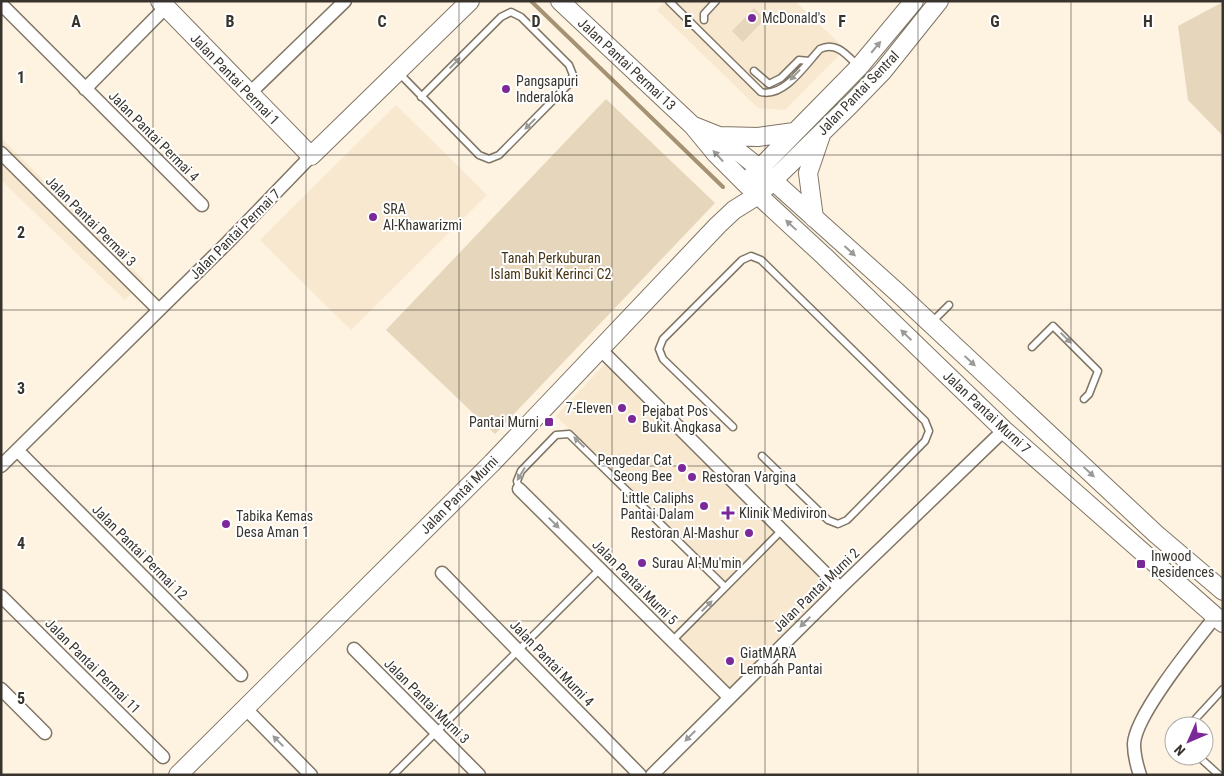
<svg xmlns="http://www.w3.org/2000/svg" width="1224" height="776" font-family="'Roboto Condensed',sans-serif">
  <style>
    .built { fill: #f7e8cf }
    .green { fill: #e6d6bb }
    .lines { fill: none; stroke-linecap: round; stroke-linejoin: round }
    .stream { stroke: #a49273; stroke-width: 4 }
    .lane-casing { stroke: #807666; stroke-width: 9 }
    .street-casing { stroke: #807666; stroke-width: 15 }
    .secondary-casing { stroke: #807666; stroke-width: 20 }
    .lane { stroke: #fff; stroke-width: 6 }
    .street { stroke: #fff; stroke-width: 12 }
    .secondary { stroke: #fff; stroke-width: 18 }
    .oneway { fill: #9c9a96 }
    .grid { fill: none; stroke: #38342d; stroke-width: 1; stroke-opacity: 0.55 }
    .poi-dot { fill: #7b2999; stroke: #fff; stroke-width: 2 }
    .labels { text-anchor: middle; dominant-baseline: central; stroke-width: 4; stroke-linejoin: round; paint-order: stroke }
    .poi-label { font-size: 14px; fill: #38342d; stroke: #fff; text-anchor: start }
    .street-label { font-size: 14px; fill: #38342d; stroke: #fff }
    .park-label { font-size: 14px; fill: #453211; stroke: #fff }
    .grid-label { font-size: 16px; text-anchor: middle; font-weight: bold; fill: #38342d; stroke: #fff; stroke-width: 4; stroke-linejoin: round; paint-order: stroke }
  </style>
  <rect width="100%" height="100%" fill="#fef2e0"/>
  <path class="built" d="M665 1H795L845 49 785 110 758 108 657 10Z
    M396 105 487 195 351 330 260 240Z
    M1 138 144 280 125 300 1 180Z
    M606 363 832 588 728 690 678 640 730 588 556 416Z"/>
  <path class="green" d="M1223 2V136L1188 100 1178 26Z
    M754 8 765 19 743 42 732 31Z
    M606 99 715 203 495 434 386 330Z"/>
  <g class="lines">
    <path class="stream" d="M531 1 723 187"/>
    <g class="lane-casing">
      <path id="lane" d="M669 1 761 92C784 98 806 64 820 49 836 41 847 55 858 66
        M704 20V14L716 1
        M754 71 769 84 781 78 799 60 809 61
        M399 73 479 155 489 159 499 155 569 84 573 75 569 65 521 17 511 12 501 17 421 97
        M931 323 949 305
        M1032 347 1053 326 1098 371 1089 394 1084 399
        M733 427 663 359 659 349 663 339 742 260 751 256 761 260 925 421 929 431 925 441 847 520 838 524 828 520 762 456
        M519 489 517 481 521 471 556 435 569 434 725 587
        M672 641 782 530
        M1189 726 1223 689
        M1198 756 1219 775
        M393 775 600 569"/>
    </g>
    <g class="street-casing">
      <path id="street" d="M1 4 202 205
        M85 89 166 7
        M250 93 345 1
        M1 153 159 310
        M600 349 840 588
        M17 450 241 675
        M1 466 228 242 311 156
        M519 489 729 697
        M442 573 640 775
        M1 596 163 757
        M354 649 479 775
        M1 689 45 733
        M245 708 311 775
        M652 775 840 588 1004 430
        M1140 775C1137 766 1134 754 1134 744 1135 715 1196 641 1215 617"/>
    </g>
    <g class="secondary-casing">
      <path id="secondary" d="M160 1 311 156 470 1
        M560 1 693 126 716 154 745 183 824 256 1004 430 1223 623
        M694 126 719 136 759 168 898 293 1156 534 1223 591
        M719 136 758 137 794 132
        M752 176 859 67 914 1
        M814 218 808 173 821 135
        M178 775 492 463 718 225 734 210 758 195 850 105 883 71 939 1"/>
    </g>
    <use href="#lane" class="lane"/>
    <use href="#street" class="street"/>
    <use href="#secondary" class="secondary"/>
  </g>
  <defs><path id="oneway-solid" d="M-6-.8H1V-3.2L6.5 0L1 3.2V.8H-6Z" transform="scale(1.25)"/></defs>
  <g class="oneway">
    <use href="#oneway-solid" transform="translate(876 47) rotate(-50)"/>
    <use href="#oneway-solid" transform="translate(455 63) rotate(-45)"/>
    <use href="#oneway-solid" transform="translate(795 75) rotate(134)"/>
    <use href="#oneway-solid" transform="translate(530 124) rotate(135)"/>
    <use href="#oneway-solid" transform="translate(718 156) rotate(-133)"/>
    <use href="#oneway-solid" transform="translate(791 225) rotate(-137)"/>
    <use href="#oneway-solid" transform="translate(850 251) rotate(42)"/>
    <use href="#oneway-solid" transform="translate(906 335) rotate(-136)"/>
    <use href="#oneway-solid" transform="translate(1066 338) rotate(45)"/>
    <use href="#oneway-solid" transform="translate(970 361) rotate(43)"/>
    <use href="#oneway-solid" transform="translate(579 442) rotate(-136)"/>
    <use href="#oneway-solid" transform="translate(1089 472) rotate(43)"/>
    <use href="#oneway-solid" transform="translate(521 474) rotate(121)"/>
    <use href="#oneway-solid" transform="translate(554 523) rotate(45)"/>
    <use href="#oneway-solid" transform="translate(707 606) rotate(-45)"/>
    <use href="#oneway-solid" transform="translate(805 622) rotate(135)"/>
    <use href="#oneway-solid" transform="translate(690 736) rotate(135)"/>
    <use href="#oneway-solid" transform="translate(278 741) rotate(-135)"/>
  </g>
  <path class="grid" d="M153 1V775M306 1V775M459 1V775M612 1V775M765 1V775M918 1V775M1071 1V775M1 155H1223M1 310H1223M1 466H1223M1 621H1223"/>
  <g class="poi-dot">
    <circle cx="752" cy="18" r="5"/>
    <circle cx="506" cy="89" r="5"/>
    <circle cx="373" cy="217" r="5"/>
    <circle cx="622" cy="408" r="5"/>
    <circle cx="632" cy="419" r="5"/>
    <rect x="544" y="417" width="10" height="10" rx="2.5"/>
    <circle cx="682" cy="468" r="5"/>
    <circle cx="692" cy="477" r="5"/>
    <circle cx="704" cy="506" r="5"/>
    <path d="M725.5 505.5h5v5h5v5h-5v5h-5v-5h-5v-5h5z"/>
    <circle cx="226" cy="524" r="5"/>
    <circle cx="749" cy="533" r="5"/>
    <circle cx="642" cy="563" r="5"/>
    <rect x="1136" y="559" width="10" height="10" rx="2.5"/>
    <circle cx="730" cy="661" r="5"/>
  </g>
  <g class="labels">
    <g class="poi-label">
      <text x="762" y="18">McDonald's</text>
      <text x="516" y="81">Pangsapuri<tspan x="516" dy="16">Inderaloka</tspan></text>
      <text x="383" y="209">SRA<tspan x="383" dy="16">Al-Khawarizmi</tspan></text>
      <text x="612" y="408" text-anchor="end">7-Eleven</text>
      <text x="642" y="411">Pejabat Pos<tspan x="642" dy="16">Bukit Angkasa</tspan></text>
      <text x="539" y="422" text-anchor="end">Pantai Murni</text>
      <text x="672" y="460" text-anchor="end">Pengedar Cat<tspan x="672" dy="16">Seong Bee</tspan></text>
      <text x="702" y="477">Restoran Vargina</text>
      <text x="694" y="498" text-anchor="end">Little Caliphs<tspan x="694" dy="16">Pantai Dalam</tspan></text>
      <text x="739" y="513">Klinik Mediviron</text>
      <text x="236" y="516">Tabika Kemas<tspan x="236" dy="16">Desa Aman 1</tspan></text>
      <text x="739" y="533" text-anchor="end">Restoran Al-Mashur</text>
      <text x="1151" y="556">Inwood<tspan x="1151" dy="16">Residences</tspan></text>
      <text x="652" y="563">Surau Al-Mu'min</text>
      <text x="740" y="653">GiatMARA<tspan x="740" dy="16">Lembah Pantai</tspan></text>
    </g>
    <g class="street-label">
      <text transform="translate(627 64) rotate(43)">Jalan Pantai Permai 13</text>
      <text transform="translate(235 79) rotate(46)">Jalan Pantai Permai 1</text>
      <text transform="translate(858 93) rotate(-46)">Jalan Pantai Sentral</text>
      <text transform="translate(154 136) rotate(45)">Jalan Pantai Permai 4</text>
      <text transform="translate(91 221) rotate(45)">Jalan Pantai Permai 3</text>
      <text transform="translate(235 234) rotate(-45)">Jalan Pantai Permai 7</text>
      <text transform="translate(987 412) rotate(43)">Jalan Pantai Murni 7</text>
      <text transform="translate(459 495) rotate(-45)">Jalan Pantai Murni</text>
      <text transform="translate(140 552) rotate(45)">Jalan Pantai Permai 12</text>
      <text transform="translate(635 582) rotate(45)">Jalan Pantai Murni 5</text>
      <text transform="translate(816 590) rotate(-44)">Jalan Pantai Murni 2</text>
      <text transform="translate(552 663) rotate(46)">Jalan Pantai Murni 4</text>
      <text transform="translate(93 666) rotate(45)">Jalan Pantai Permai 11</text>
      <text transform="translate(427 701) rotate(45)">Jalan Pantai Murni 3</text>
    </g>
    <g class="park-label">
      <text x="551" y="258">Tanah Perkuburan<tspan x="551" dy="16">Islam Bukit Kerinci C2</tspan></text>
    </g>
  </g>
  <g class="grid-label">
    <text x="76" y="27">A</text>
    <text x="230" y="27">B</text>
    <text x="382" y="27">C</text>
    <text x="536" y="27">D</text>
    <text x="688" y="27">E</text>
    <text x="842" y="27">F</text>
    <text x="995" y="27">G</text>
    <text x="1148" y="27">H</text>
    <text x="21" y="83">1</text>
    <text x="21" y="238">2</text>
    <text x="21" y="394">3</text>
    <text x="21" y="549">4</text>
    <text x="21" y="704">5</text>
  </g>
  <rect width="1224" height="776" fill="none" stroke="#38342d" stroke-width="5"/>
  <g transform="translate(1189 741) rotate(225)"><circle r="24" fill="#ffffff" stroke="#afaeab"/>
  <path d="M0-4L9 19L0 12L-9 19Z" fill="#7b2999"/>
  <text y="-8" font-size="14" font-weight="bold" text-anchor="middle" fill="#38342d">N</text>
  </g>
</svg>
